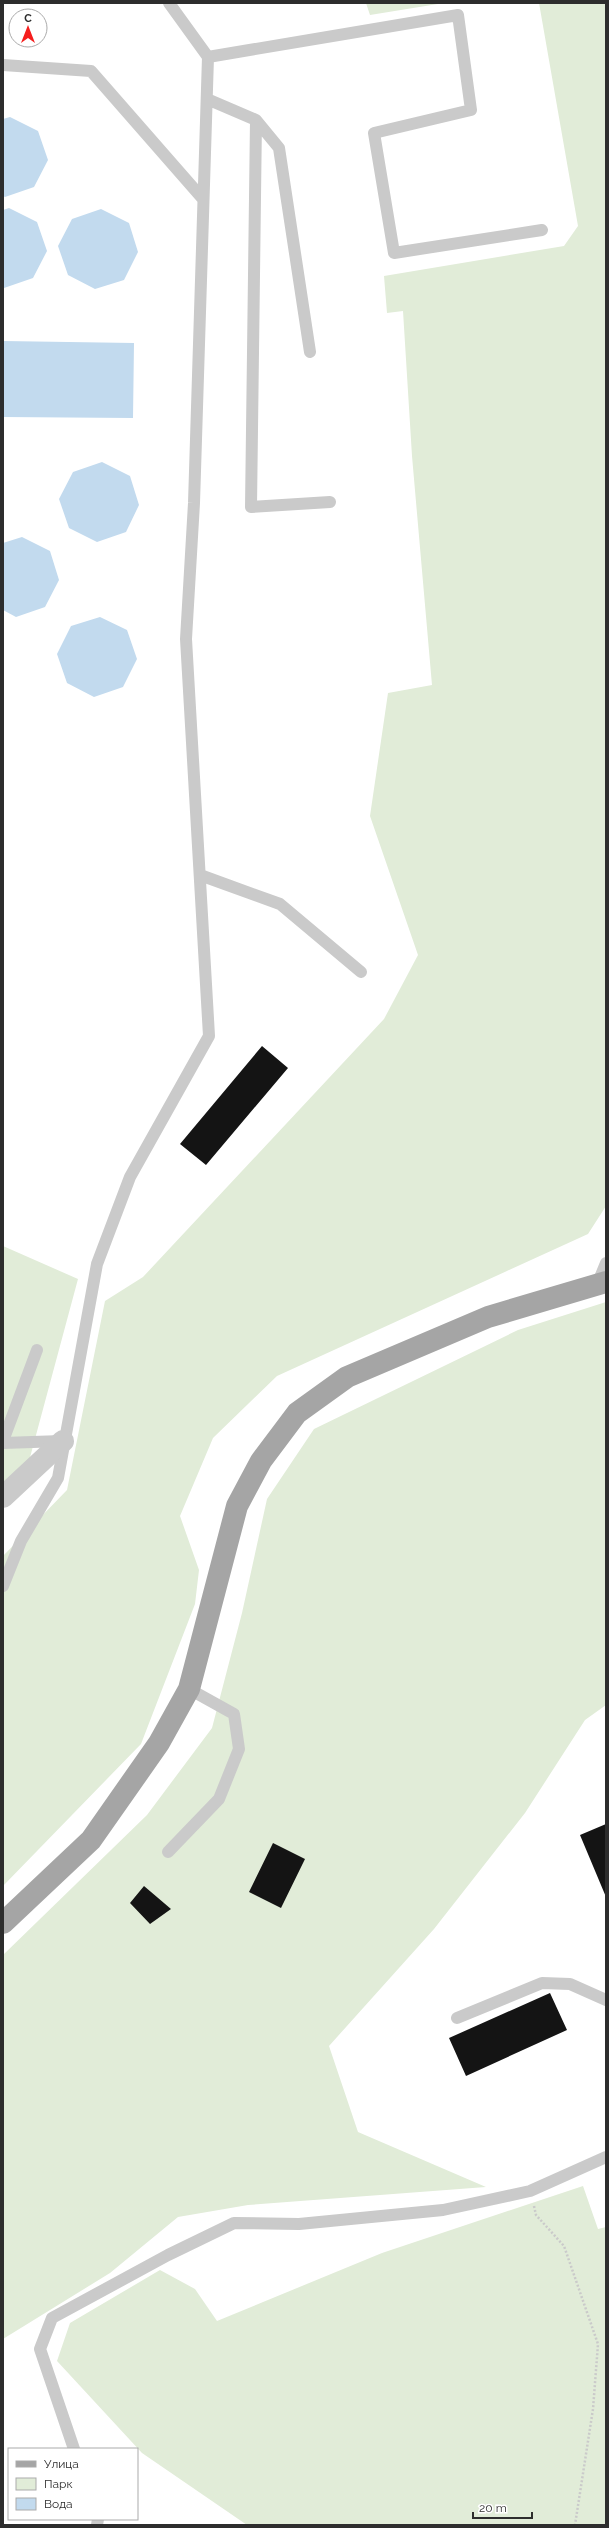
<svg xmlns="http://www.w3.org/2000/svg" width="609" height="2528" font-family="Raleway,sans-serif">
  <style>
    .green { fill: #e1ecd8 }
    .water { fill: #c2daee }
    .building { fill: #141414 }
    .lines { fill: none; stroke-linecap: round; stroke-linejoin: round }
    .path { stroke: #cacaca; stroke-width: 2.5; stroke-dasharray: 2 2; stroke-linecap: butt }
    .service { stroke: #cacaca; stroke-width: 12 }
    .minor { stroke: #cacaca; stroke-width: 22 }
    .primary { stroke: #a5a5a5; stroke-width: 22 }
  </style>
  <rect width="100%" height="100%" fill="#fff"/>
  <path class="green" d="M366 3H444L370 15Z
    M539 3H606V1206L588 1234 277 1376 213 1438 180 1516 199 1570 195 1604 141 1744 3 1886V1556L67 1490 105 1301 143 1277 384 1019 418 955 370 816 388 693 432 685 412 456 403 311 387 313 384 276 564 246 578 226Z
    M3 1246 78 1279 25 1476 3 1491Z
    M606 1302V1705L585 1720 525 1813 434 1929 329 2046 358 2132 486 2187 248 2205 178 2217 110 2273 3 2339V1955L147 1815 212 1728 242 1613 267 1499 314 1429 518 1330Z
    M583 2186 598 2229 606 2227V2525H247L142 2453 57 2361 70 2323 160 2270 195 2289 217 2321 382 2253Z"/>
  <path class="water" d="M10 117 38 131 48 160 34 187 5 197 3 196V119Z
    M9 208 37 222 47 251 33 278 4 288 3 210Z
    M101 209 129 223 138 252 124 280 95 289 68 275 58 246 72 219Z
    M3 341 134 343 133 418 3 417Z
    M102 462 130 476 139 505 126 532 97 542 69 528 59 499 73 472Z
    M22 537 50 551 59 580 45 607 16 617 3 610V543Z
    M100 617 127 630 137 659 123 687 94 697 67 683 57 654 71 626Z"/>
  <path class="building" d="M262 1046 288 1068 206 1165 180 1144Z
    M606 1824V1897L580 1835Z
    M273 1843 305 1859 281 1908 249 1892Z
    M144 1886 171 1909 150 1924 130 1903Z
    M550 1993 567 2030 466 2076 449 2038Z"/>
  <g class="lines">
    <path class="path" d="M534 2206 536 2215 564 2246 598 2344 593 2409 575 2525"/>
    <path class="service" d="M208 57 458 15 471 110 374 133 394 253 542 230
      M3 65 91 71 203 199
      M207 99 256 120 251 507 330 502
      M256 120 279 148 310 352
      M200 875 280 904 361 972
      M597 1285 606 1263
      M3 1441 37 1350
      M3 1443 62 1441
      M3 1586 21 1541 58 1478 97 1264 130 1177 209 1036 186 639 194 503 208 57 169 3
      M168 1852 219 1799 239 1749 234 1714 189 1689
      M457 2018 542 1983 570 1984 606 2000
      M74 2449 40 2349 52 2318 168 2255 234 2223 299 2224 443 2210 530 2191 606 2157
      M97 2525 98 2519"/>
    <path class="minor" d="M3 1497 63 1441"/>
    <path class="primary" d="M3 1923 91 1840 159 1743 189 1689 237 1506 261 1461 297 1413 347 1377 488 1317 606 1282"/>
  </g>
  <rect width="609" height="2528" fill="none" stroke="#2d2d2d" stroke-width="8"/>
  <rect x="8" y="2448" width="130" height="72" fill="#ffffff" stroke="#ababab"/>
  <rect x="16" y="2461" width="20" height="6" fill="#a5a5a5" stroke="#ababab"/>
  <text x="44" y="2468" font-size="12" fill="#2d2d2d">Улица</text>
  <rect x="16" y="2478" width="20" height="12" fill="#e1ecd8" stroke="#ababab"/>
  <text x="44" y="2488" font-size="12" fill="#2d2d2d">Парк</text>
  <rect x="16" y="2498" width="20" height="12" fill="#c2daee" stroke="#ababab"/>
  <text x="44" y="2508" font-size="12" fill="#2d2d2d">Вода</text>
  <g transform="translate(28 28)"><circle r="19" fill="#ffffff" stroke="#ababab"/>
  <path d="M0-3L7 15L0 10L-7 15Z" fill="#f51e1d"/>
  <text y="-6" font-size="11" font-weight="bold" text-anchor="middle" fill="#2d2d2d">С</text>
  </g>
  <path d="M473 2512v6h59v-6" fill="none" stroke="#2d2d2d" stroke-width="2"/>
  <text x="479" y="2512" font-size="12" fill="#2d2d2d" stroke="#ffffff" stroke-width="3" paint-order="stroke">20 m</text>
</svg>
